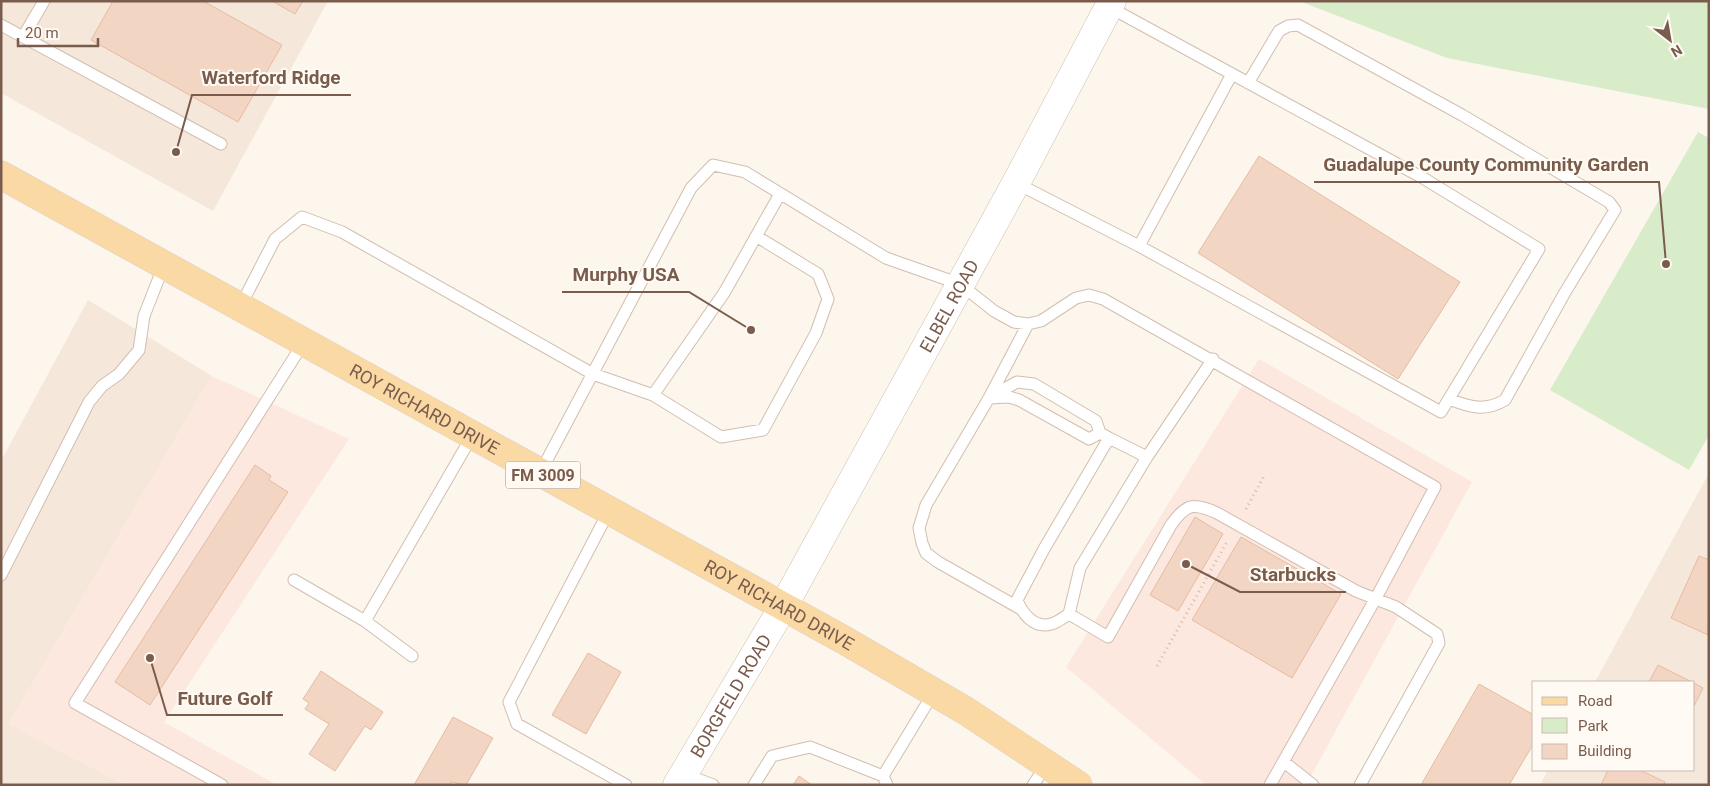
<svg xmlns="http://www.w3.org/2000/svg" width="1710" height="786" font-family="Roboto,sans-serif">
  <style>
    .residential { fill: #f5e8da }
    .commercial { fill: #fde8e0 }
    .green { fill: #d8ecc9 }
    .building { fill: #f3d5c3; stroke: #e6bba3 }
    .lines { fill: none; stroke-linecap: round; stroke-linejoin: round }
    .service-casing { stroke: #d1beb0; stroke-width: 13 }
    .tertiary-casing { stroke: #d1beb0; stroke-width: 29 }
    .primary-casing { stroke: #dad1cd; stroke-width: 29 }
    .path { stroke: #d9b8a5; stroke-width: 3; stroke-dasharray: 1 4; stroke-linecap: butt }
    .service { stroke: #fff; stroke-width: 11 }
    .tertiary { stroke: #fff; stroke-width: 28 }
    .primary { stroke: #fbd9a5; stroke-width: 28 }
    .labels { text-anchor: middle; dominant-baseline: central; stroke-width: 4; stroke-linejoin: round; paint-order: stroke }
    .shield { fill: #fffaf3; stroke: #a28b7f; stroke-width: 1 }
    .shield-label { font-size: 16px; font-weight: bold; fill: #7a5c4d }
    .street-label { font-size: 18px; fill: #7a5c4d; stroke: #fffaf3 }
    .leader { fill: none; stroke: #7a5c4d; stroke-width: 2 }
    .callout-dot { fill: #7a5c4d; stroke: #fffaf3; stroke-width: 2 }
    .callout-label { font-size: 19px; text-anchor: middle; font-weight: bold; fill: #7a5c4d; stroke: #fffaf3; stroke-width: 4; stroke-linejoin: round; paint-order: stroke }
  </style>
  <rect width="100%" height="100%" fill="#fdf6ec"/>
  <path class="residential" d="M1 1H328L213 211 1 93Z
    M88 300 212 376 9 724 126 785H1V461Z
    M1709 473V785H1540L1548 770H1694V682H1595Z"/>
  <path class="commercial" d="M1259 359 1472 482 1306 785H1206L1066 667Z
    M212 376 349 439 164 722 277 785H126L9 724Z"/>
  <path class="green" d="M1299 1H1709V109L1447 58Z
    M1698 132 1709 138V435L1689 470 1550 390Z"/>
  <path class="building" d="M113 1H203L282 45 238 122 91 40Z
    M272 1H303L295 14Z
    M1259 156 1460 282 1398 379 1198 253Z
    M255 465 271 476 269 480 288 492 150 705 115 682Z
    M1195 517 1223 534 1178 611 1150 595Z
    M1241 537 1341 594 1292 678 1192 620Z
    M1699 556 1709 560 1708 635 1671 618Z
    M588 653 621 672 586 734 552 715Z
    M1658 665 1692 682H1649Z
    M321 671 383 712 371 730 365 726 335 771 309 754 329 724 305 709 309 703 303 699Z
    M1694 683 1703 688 1694 706Z
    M1479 684 1534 715V743L1509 785H1421Z
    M453 717 493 738 466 785 451 782 450 785H414Z
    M1608 770H1640L1665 782 1664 785H1601Z
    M799 776 812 785H793Z"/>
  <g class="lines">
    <g class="service-casing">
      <path id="service" d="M1 25 221 144
        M23 37 44 1
        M1248 83 1279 31 1288 26 1298 25 1462 115 1609 202 1615 210 1564 294 1505 400C1485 412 1469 407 1449 399
        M1016 183 1139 246 1441 412 1539 249 1423 178 1109 7
        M1139 246 1232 74
        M240 307 275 239 302 217 342 232 593 374 653 395 724 293 780 194
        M1213 359 1147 457 1080 568 1069 614 1108 637 1171 525C1186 504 1193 502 1217 513L1356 591 1396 607 1437 634 1439 643 1360 785
        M653 395 721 437 763 430 816 333 828 299 818 274 756 236
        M990 397 1017 382 1034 384 1096 421 1100 433 1109 438
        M989 398 1009 397 1019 400 1089 439 1100 433
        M540 473 691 188 713 165 745 172 886 258 960 284 994 311 1014 322 1028 324 1041 321 1076 298 1089 295 1103 299 1435 487 1376 598 1270 785
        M609 511 509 702 517 724 626 785
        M1 575 89 402 102 386 119 374 139 350 144 316 164 265
        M294 580 365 621 472 436
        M1021 609 938 562 926 553 922 543 919 528 926 505 989 398 1028 324
        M1069 614C1064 617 1057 623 1051 624 1034 629 1022 613 1017 600L1044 549 1109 438 1147 457
        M365 621 412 656
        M1284 762 1313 785
        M684 774 713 785
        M222 785 75 703 304 342
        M754 785 772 756 810 747 883 776
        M887 785 883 776 934 692
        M1033 785 1047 764"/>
    </g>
    <g class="tertiary-casing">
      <g id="tertiary">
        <path id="s1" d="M677 785 783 607 1016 183 1112 1"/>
      </g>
    </g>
    <g class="primary-casing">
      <g id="primary">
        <path id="s2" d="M1 175 844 640 966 711 1078 785"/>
      </g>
    </g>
    <path class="path" d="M1246 509 1264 476
      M1157 666 1228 540"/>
    <use href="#service" class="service"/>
    <use href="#tertiary" class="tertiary"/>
    <use href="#primary" class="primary"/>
  </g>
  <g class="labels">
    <rect class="shield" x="505.5" y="461.5" width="75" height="27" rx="4"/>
    <g class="shield-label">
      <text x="543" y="475">FM 3009</text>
    </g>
    <g class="street-label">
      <text stroke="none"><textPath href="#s1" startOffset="551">ELBEL ROAD</textPath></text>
      <text stroke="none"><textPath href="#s2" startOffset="484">ROY RICHARD DRIVE</textPath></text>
      <text stroke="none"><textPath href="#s2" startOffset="889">ROY RICHARD DRIVE</textPath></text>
      <text stroke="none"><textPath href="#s1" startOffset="104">BORGFELD ROAD</textPath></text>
    </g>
  </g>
  <path class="leader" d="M176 152L192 95H351M1666 264L1659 182H1314M751 330L689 292H562M1186 564L1240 592H1346M150 658L167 715H283"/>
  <g class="callout-dot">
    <circle cx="176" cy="152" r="5"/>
    <circle cx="1666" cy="264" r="5"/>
    <circle cx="751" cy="330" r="5"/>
    <circle cx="1186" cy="564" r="5"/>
    <circle cx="150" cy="658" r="5"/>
  </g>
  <g class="callout-label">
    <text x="271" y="84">Waterford Ridge</text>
    <text x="1486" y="171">Guadalupe County Community Garden</text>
    <text x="626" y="281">Murphy USA</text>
    <text x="1293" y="581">Starbucks</text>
    <text x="225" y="705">Future Golf</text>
  </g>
  <rect width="1710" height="786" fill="none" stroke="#7a5c4d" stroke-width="5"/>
  <rect x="1532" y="681" width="162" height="90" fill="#fffaf3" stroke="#cabbb1"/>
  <rect x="1542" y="697" width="25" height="8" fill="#fbd9a5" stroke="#cabbb1"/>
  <text x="1578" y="706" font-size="15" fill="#7a5c4d">Road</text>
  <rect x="1542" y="718" width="25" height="15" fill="#d8ecc9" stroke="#cabbb1"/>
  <text x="1578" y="731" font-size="15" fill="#7a5c4d">Park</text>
  <rect x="1542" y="744" width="25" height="15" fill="#f3d5c3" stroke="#cabbb1"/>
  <text x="1578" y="756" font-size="15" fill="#7a5c4d">Building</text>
  <g transform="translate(1670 40) rotate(149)" stroke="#fffaf3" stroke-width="4" paint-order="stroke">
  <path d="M0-4L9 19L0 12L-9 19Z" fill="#7a5c4d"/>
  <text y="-8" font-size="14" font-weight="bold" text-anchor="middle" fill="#7a5c4d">N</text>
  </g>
  <path d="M18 38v8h80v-8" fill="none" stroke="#7a5c4d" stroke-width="2.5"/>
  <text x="25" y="38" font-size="15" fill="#7a5c4d" stroke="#fffaf3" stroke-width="4" paint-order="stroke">20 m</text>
</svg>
